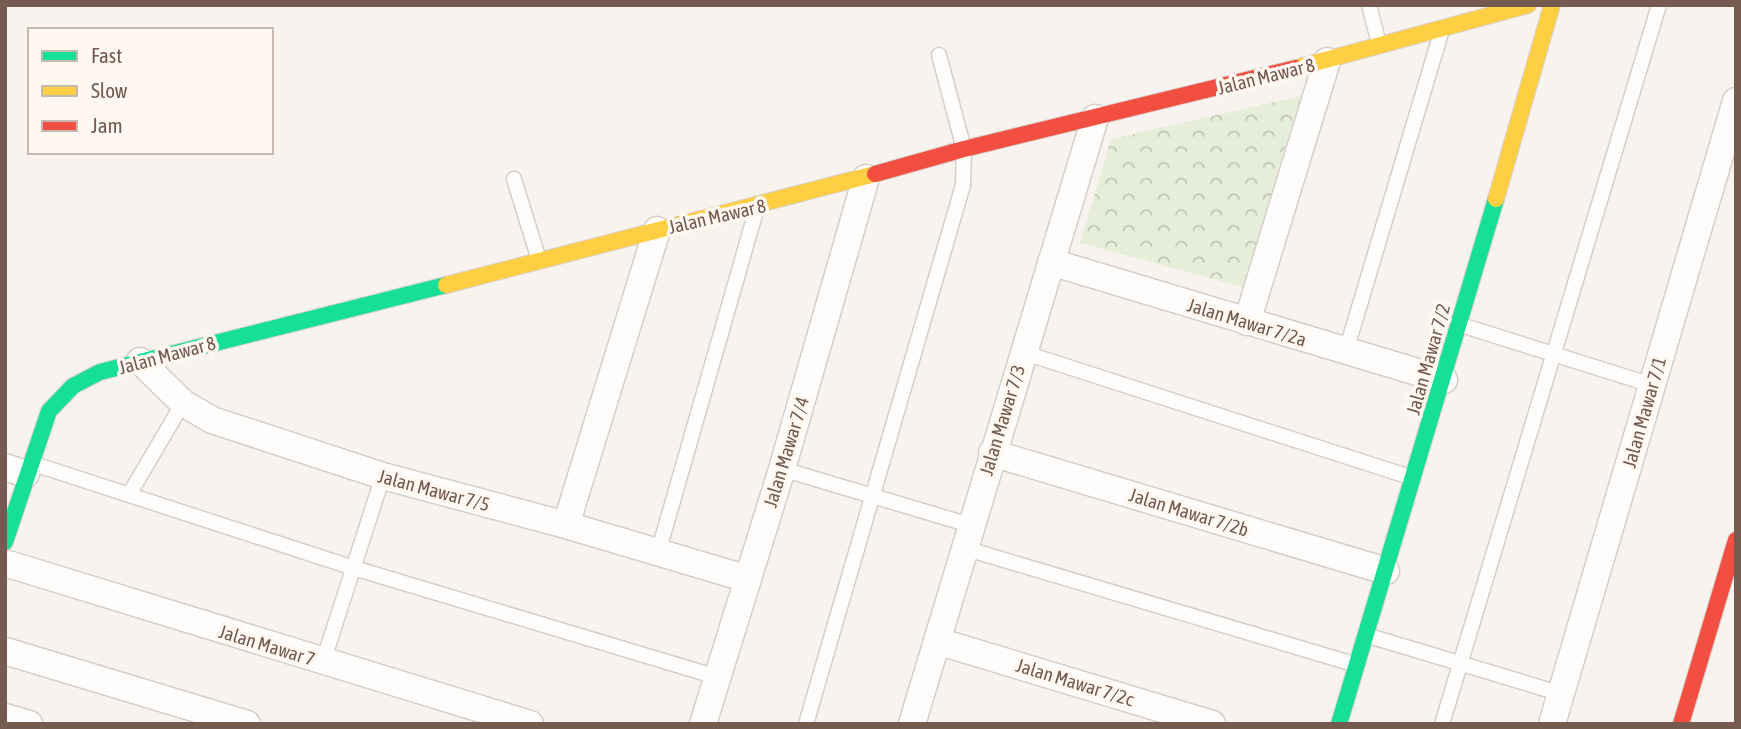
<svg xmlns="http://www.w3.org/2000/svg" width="1741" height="729" font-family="'Asap Condensed',sans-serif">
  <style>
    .park { fill: url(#park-crowns) }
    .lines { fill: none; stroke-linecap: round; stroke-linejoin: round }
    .lane-casing { stroke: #d5cfc9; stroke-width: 17 }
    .street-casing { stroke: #d5cfc9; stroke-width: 29 }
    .fast-casing { stroke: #d7d0ca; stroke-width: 18 }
    .slow-casing { stroke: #d7d0ca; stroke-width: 18 }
    .jam-casing { stroke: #d7d0ca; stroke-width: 18 }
    .lane { stroke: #fefdfc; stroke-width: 14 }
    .street { stroke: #fefdfc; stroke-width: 26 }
    .fast { stroke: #16e098; stroke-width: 16 }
    .slow { stroke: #ffcf43; stroke-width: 16 }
    .jam { stroke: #f24e42; stroke-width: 16 }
    .labels { text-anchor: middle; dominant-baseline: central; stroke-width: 7; stroke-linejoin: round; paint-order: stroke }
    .street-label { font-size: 19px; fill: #755b4f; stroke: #fef8f1 }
  </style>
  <defs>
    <pattern id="park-crowns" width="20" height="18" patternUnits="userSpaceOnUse" patternTransform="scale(1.75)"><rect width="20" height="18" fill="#e6eeda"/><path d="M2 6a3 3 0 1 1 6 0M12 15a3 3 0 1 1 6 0" fill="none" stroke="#bfc4b3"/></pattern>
  </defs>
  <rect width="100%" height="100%" fill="#f8f3ee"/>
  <path class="park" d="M1301 96 1243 287 1080 243 1111 139Z"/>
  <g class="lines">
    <g class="lane-casing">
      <path id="lane" d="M1369 5 1379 44
        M514 179 539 260
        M1461 325 1652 385
        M1346 351 1441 33
        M1022 352 1413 478
        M34 464 354 568 717 677
        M782 469 970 525
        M130 493 183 403
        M964 548 1357 665
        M658 553 756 211
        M1369 636 1562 694
        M323 662 383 476
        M806 724 963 185 964 149 939 55
        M1442 724 1659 5"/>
    </g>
    <g class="street-casing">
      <path id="street" d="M1051 262 1444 380
        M1247 322 1327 61
        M140 361 183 403 212 420 383 476 566 525 748 579
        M992 453 1386 571
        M5 467 26 474
        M566 525 657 230
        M5 563 530 724
        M937 641 1212 724
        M5 651 247 724
        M5 717 29 724
        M703 724 782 469 866 178
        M912 724 1095 118
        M1552 724 1736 101"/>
    </g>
    <g class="fast-casing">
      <path id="fast" d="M5 542 49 411 73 386 100 372 446 285
        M1339 724 1496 199"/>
    </g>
    <g class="slow-casing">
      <path id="slow" d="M1296 68 1528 5
        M1496 199 1552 5
        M446 285 875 174"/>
    </g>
    <g class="jam-casing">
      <path id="jam" d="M875 174 964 149 1296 68
        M1681 724 1736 540"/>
    </g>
    <use href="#lane" class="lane"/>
    <use href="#street" class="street"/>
    <use href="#fast" class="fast"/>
    <use href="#slow" class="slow"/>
    <use href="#jam" class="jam"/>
  </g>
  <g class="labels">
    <g class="street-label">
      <text transform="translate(1266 76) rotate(-14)">Jalan Mawar 8</text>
      <text transform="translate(717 216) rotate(-13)">Jalan Mawar 8</text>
      <text transform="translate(1247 322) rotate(17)">Jalan Mawar 7/2a</text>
      <text transform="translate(167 355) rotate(-15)">Jalan Mawar 8</text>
      <text transform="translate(1428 359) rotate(-74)">Jalan Mawar 7/2</text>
      <text transform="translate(1644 412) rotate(-74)">Jalan Mawar 7/1</text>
      <text transform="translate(1002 420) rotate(-73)">Jalan Mawar 7/3</text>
      <text transform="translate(786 452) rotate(-73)">Jalan Mawar 7/4</text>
      <text transform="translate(434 490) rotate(15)">Jalan Mawar 7/5</text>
      <text transform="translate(1189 512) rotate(17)">Jalan Mawar 7/2b</text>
      <text transform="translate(267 645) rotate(17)">Jalan Mawar 7</text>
      <text transform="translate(1075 682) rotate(17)">Jalan Mawar 7/2c</text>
    </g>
  </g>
  <rect width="1741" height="729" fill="none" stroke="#755b4f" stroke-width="14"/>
  <rect x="28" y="28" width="245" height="126" fill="#fef8f1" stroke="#c7b9b0" stroke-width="2"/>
  <rect x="42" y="51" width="35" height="10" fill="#16e098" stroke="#c7b9b0" stroke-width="2"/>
  <text x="91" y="63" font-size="21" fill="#755b4f">Fast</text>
  <rect x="42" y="86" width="35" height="10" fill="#ffcf43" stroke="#c7b9b0" stroke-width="2"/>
  <text x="91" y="98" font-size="21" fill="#755b4f">Slow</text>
  <rect x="42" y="121" width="35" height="10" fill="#f24e42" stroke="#c7b9b0" stroke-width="2"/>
  <text x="91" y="133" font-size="21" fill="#755b4f">Jam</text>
</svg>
